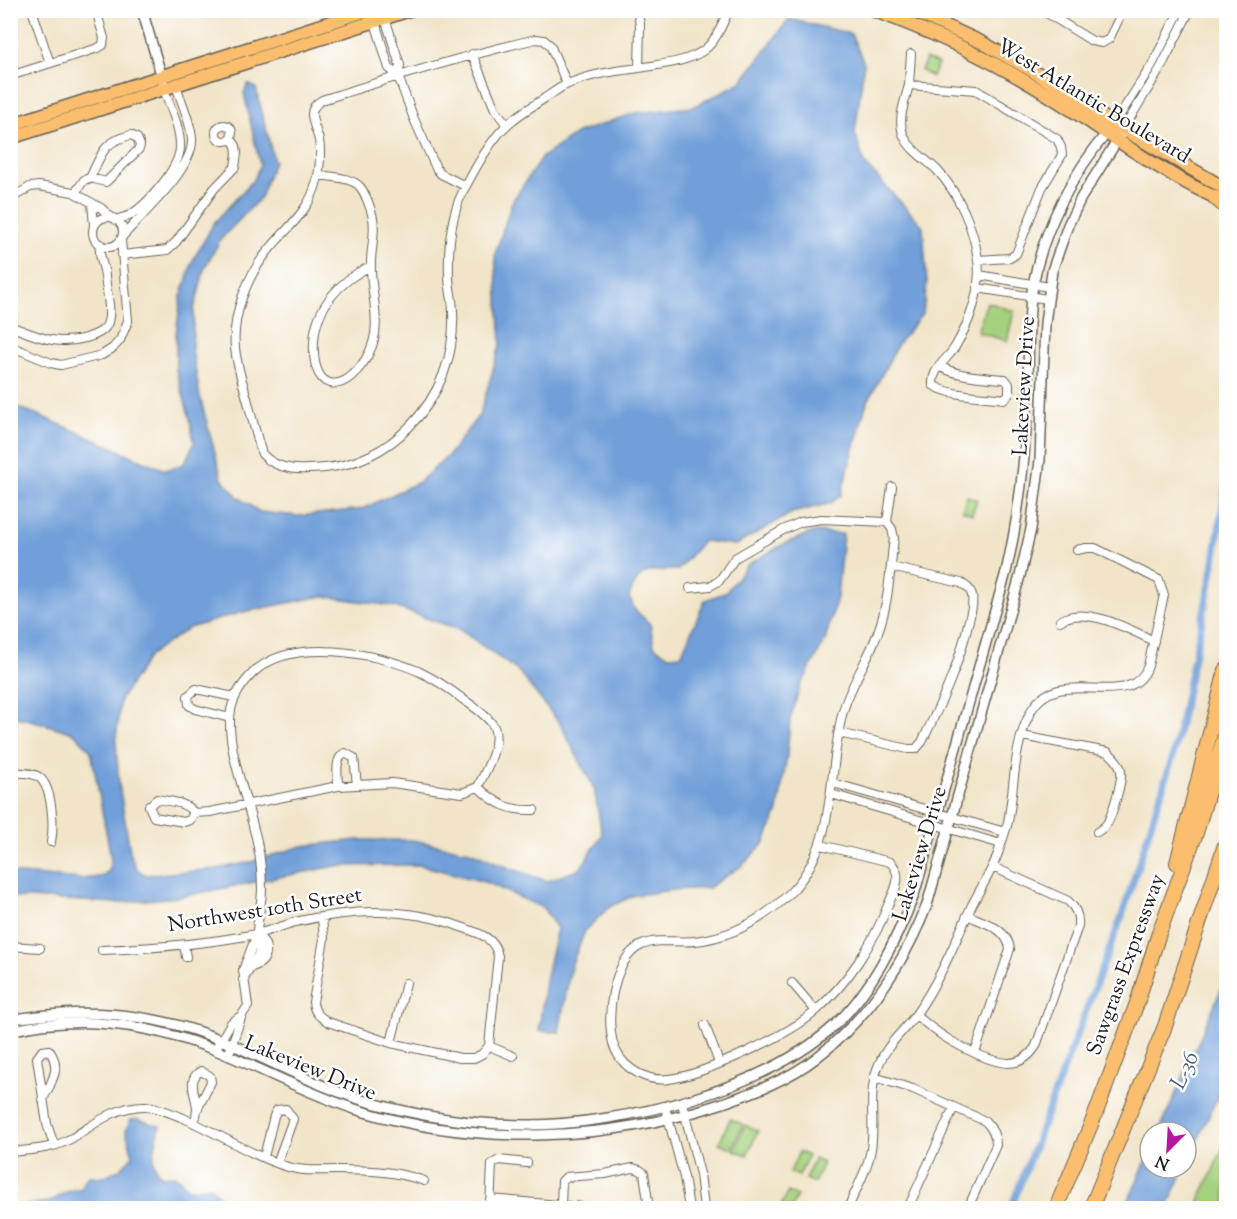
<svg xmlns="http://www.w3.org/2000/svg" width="1237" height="1219" font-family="'Sorts Mill Goudy',serif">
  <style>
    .green { fill: #a4d17e; stroke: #60764d; stroke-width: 1.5 }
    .water { fill: #709fd9; stroke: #465e7a; stroke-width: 1.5; fill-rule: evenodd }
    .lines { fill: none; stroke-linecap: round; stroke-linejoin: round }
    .canal { stroke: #709fd9; stroke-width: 7 }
    .minor-casing { stroke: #676258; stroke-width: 10 }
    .tertiary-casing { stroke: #676258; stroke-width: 12 }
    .primary-casing { stroke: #676258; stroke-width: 15 }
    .motorway-casing { stroke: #676258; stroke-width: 16 }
    .minor { stroke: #fff; stroke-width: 8 }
    .tertiary { stroke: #fff; stroke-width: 9 }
    .primary { stroke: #fabe6e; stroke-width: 12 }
    .motorway { stroke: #fabe6e; stroke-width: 14 }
    .labels { text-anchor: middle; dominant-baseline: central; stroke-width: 5; stroke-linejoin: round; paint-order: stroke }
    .street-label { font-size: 21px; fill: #1c1c1c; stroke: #fff }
    .water-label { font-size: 22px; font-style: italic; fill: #465e7a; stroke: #fff }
  </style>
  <rect width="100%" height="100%" fill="#fff"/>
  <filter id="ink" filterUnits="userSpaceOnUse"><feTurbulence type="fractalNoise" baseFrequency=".0167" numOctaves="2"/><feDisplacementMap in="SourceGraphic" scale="12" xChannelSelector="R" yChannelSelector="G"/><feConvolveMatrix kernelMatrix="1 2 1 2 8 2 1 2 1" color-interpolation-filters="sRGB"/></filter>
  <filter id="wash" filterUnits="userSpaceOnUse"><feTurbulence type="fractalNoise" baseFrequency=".008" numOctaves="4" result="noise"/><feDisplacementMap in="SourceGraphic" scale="24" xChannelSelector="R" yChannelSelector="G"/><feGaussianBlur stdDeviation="1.35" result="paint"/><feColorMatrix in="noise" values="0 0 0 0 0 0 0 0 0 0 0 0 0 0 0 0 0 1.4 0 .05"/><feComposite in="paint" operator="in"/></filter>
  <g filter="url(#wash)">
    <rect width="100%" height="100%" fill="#f1e4c8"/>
    <path class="green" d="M926 59 938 64 932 77 921 71Z
      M987 302 1014 311 1007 341 977 332Z
      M967 496 977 500 972 514 962 510Z
      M730 1119 743 1124 732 1148 719 1143Z
      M745 1125 758 1131 747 1155 734 1150Z
      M1226 1141V1208H1196Z
      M799 1152 808 1156 799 1176 790 1172Z
      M814 1159 823 1163 814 1183 805 1179Z
      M788 1192 797 1196 792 1208H780Z"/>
    <path class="water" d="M789 19 851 34 864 63 855 133 864 163 923 226 927 283 923 313 898 344 866 405 841 495 831 503 792 513 736 545 703 541 678 570C650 571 639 567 629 597L635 610 650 624 654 646 669 656 681 655 705 600 726 592 748 564 784 544 813 532 843 534 837 597 825 641 800 687 790 719 787 755 778 811 765 842 743 865 708 888 673 890 635 895 609 907 585 931 571 966 559 1032 539 1031 545 980 557 928 543 908 488 883 420 865 336 866 178 897 116 903 11 897V873L80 879 100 877 109 871 111 858 91 751 74 733 34 721 11 716 10 405 31 412 165 470 184 464 194 443 190 419 176 370V334L181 297 193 260 214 223 254 179 260 165 244 93 248 84 256 88 274 161 260 198 221 239 205 267 194 310 192 349 200 397 222 479 238 497 260 512 298 516 362 509 419 482 447 457 480 414 501 342 495 254 512 202 542 157 577 133 635 113 693 107 741 82ZM323 596 392 606 460 630 519 672 560 724 594 788 602 835 580 869 547 881 507 867 470 851 412 840H357L302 846 251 862 216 869 146 875 137 869 131 857 119 784 116 742 120 700 149 656 189 628 243 612Z
      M1226 978V1078L1186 1166V1132H1159Z
      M137 1119 160 1126C157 1141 147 1165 162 1176L175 1175 190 1189 210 1186 228 1205 256 1208H11L52 1201 68 1191 82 1188 84 1181 89 1176 103 1177 120 1169 133 1156 126 1131 130 1120Z
      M1150 1152V1168H1185L1167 1208H1125Z"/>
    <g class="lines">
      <path class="canal" d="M1225 250 1226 251
        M1011 1208 1122 916 1173 756 1212 574 1226 486"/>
    </g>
  </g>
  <g filter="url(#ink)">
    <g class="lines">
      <g class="minor-casing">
        <path id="minor" d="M32 10 50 63
          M376 10 375 22 389 68 398 76 414 119 436 168 441 174 465 186
          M637 10 640 24 639 68
          M1042 10 1092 41 1102 43 1109 39 1123 10
          M382 15 385 18 400 65 398 76
          M472 54 495 109 507 125
          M10 76 98 48 103 45 104 38 96 10
          M567 84 550 45 544 40 536 39C463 56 393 77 322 100 317 103 312 107 312 114 312 122 317 132 319 140 321 152 320 165 318 177 310 212 289 225 268 251 247 276 232 315 235 348 237 368 244 386 249 406 253 422 257 438 262 454 279 472 302 470 325 468 357 465 387 450 409 427 440 396 455 356 453 312 453 300 449 288 449 276 448 246 451 210 467 184 477 165 492 138 508 124 519 114 533 106 545 98 553 93 560 87 568 84 591 74 615 71 639 68 661 64 686 63 704 50 716 41 722 25 728 12
          M909 85 911 54
          M1114 124 1152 65 1180 10
          M216 133a8 8 0 1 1 16 0a8 8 0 1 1-16 0Z
          M1124 128 1160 69 1190 10
          M318 175C331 177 353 177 361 188 366 195 371 209 373 218 376 235 370 251 371 268 371 296 383 326 369 353 348 394 311 397 314 342 315 308 340 280 371 266
          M75 193 84 180 90 178 106 182 139 149 140 145 137 138 131 135C102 142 102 154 90 178
          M10 199 30 187 39 186 73 192 101 208 111 217
          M92 203 94 226
          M93 232a15 15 0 1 1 30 0a15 15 0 1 1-30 0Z
          M116 220C121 218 126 217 130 215 147 205 179 169 180 148 181 129 170 107 164 89
          M122 237C141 215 194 169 192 139 191 122 181 102 176 85
          M122 255 167 250 176 242 214 189 235 167 237 153 236 146 231 138
          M979 275 1049 287
          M977 288 1047 299
          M10 326C39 337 56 346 86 338 95 335 105 332 108 322 112 309 106 290 105 276 104 266 98 254 100 244
          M10 346 51 363 61 365 102 355 113 348 120 340 128 321 121 240
          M939 366C959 377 983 377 1005 379L1009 384V394L1004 399C985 396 948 396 933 385 932 368 947 360 955 347 970 322 982 289 978 260 974 228 959 194 937 170 927 160 911 151 905 138 896 122 905 101 909 85L976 90 1057 139 1061 147 1062 155 1042 188 1016 254 1010 258 978 260
          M690 588 710 586 719 581 735 558 783 530 801 522 821 519 887 522
          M1060 621C1083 604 1131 630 1154 641
          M230 718 195 709 189 705 188 696 196 689 234 697
          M839 733 908 749H916L922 742C941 703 959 666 968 624 970 616 974 605 972 596 971 589 967 587 961 583L891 567
          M1022 736 1108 752C1114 757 1120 763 1121 771 1123 780 1112 814 1108 822 1105 827 1102 829 1097 832
          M10 772C19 773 32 772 39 777 53 788 54 827 51 842
          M833 783 1005 832
          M338 786C338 774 334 759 345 753L354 758 357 785
          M831 794 1001 844
          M194 813C185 801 170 802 157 799L149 806 154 817 184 822 190 820 194 813 210 812 338 786 392 783 462 793 478 787C496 804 509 811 534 810
          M821 845 890 862C904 875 895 890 888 905 873 944 848 982 817 1010 791 1034 704 1075 669 1079 648 1082 625 1070 616 1051 603 1025 612 957 642 945 658 938 678 943 695 941 731 937 762 920 788 895 838 846 827 777 842 715 849 686 868 661 878 632 889 603 890 569 894 538L892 529 887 522 892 487
          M967 915C985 923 1007 928 1010 949L975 1053
          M322 918 324 939 313 1002C314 1013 319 1016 328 1022L391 1043 460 1058H474L482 1054 489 1046
          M184 945 186 957
          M10 946 40 948
          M102 950C153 948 206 944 256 934 269 931 282 926 295 922 351 910 407 906 461 927 478 933 494 936 498 956L489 1046
          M252 967C269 962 270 946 258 935
          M243 980C248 971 256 962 259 952 260 946 258 940 257 934 257 919 262 904 262 889 262 867 258 842 252 822 244 790 229 752 230 720 230 701 240 686 253 673 290 636 376 653 418 671 435 679 450 689 464 700 473 706 489 717 494 727 501 746 485 771 478 787
          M792 983 816 1011
          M916 1015C938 1034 952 1043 979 1055 1000 1064 1021 1070 1036 1046L1078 926C1079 915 1076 908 1068 901L993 867
          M705 1025 719 1063
          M391 1043 406 983
          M489 1046 513 1056
          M215 1050 231 1023 242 1015
          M228 1056 242 1015 248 1006 243 970 257 934
          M874 1077 913 1089 985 1121C992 1128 996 1135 996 1145L968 1208
          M43 1099C52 1081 62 1068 49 1050L42 1051 37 1058 47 1124 54 1145
          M682 1103 700 1174 704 1208
          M665 1107 684 1177 689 1208
          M194 1123C196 1118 197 1113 197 1108 196 1095 186 1079 201 1071L210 1076 211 1082 197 1110
          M10 1152C31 1150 54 1149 72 1138 95 1124 117 1105 146 1106 158 1107 170 1113 181 1117 217 1132 251 1156 288 1167 304 1172 322 1170 338 1170 366 1170 398 1171 424 1181
          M264 1157 274 1116 277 1110 286 1109 293 1119 277 1163
          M490 1199 594 1208
          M561 1205 562 1181 566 1177 605 1174 633 1168 640 1170 644 1173 649 1208
          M490 1208 492 1164 499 1160 527 1163
          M848 1208C857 1187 871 1164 872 1140 874 1114 868 1090 879 1064 887 1044 904 1031 916 1014 940 980 955 942 972 905 980 889 991 873 997 856 1001 845 1005 833 1008 822 1015 785 1013 745 1031 711 1058 662 1130 715 1148 666L1164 595 1159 580 1095 548H1086L1077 550
          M908 1208 954 1107"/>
      </g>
      <g class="tertiary-casing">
        <path id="tertiary" d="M142 10 163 81
          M10 1020C83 1007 153 1012 221 1040 272 1061 319 1088 372 1103 423 1117 476 1125 529 1125 624 1124 763 1091 835 1025 870 993 897 939 914 895L1006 572C1020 512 1026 452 1028 390 1029 355 1027 320 1033 285 1043 229 1073 173 1109 130
          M10 1031C79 1014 148 1024 213 1049 263 1069 310 1095 361 1111 478 1146 608 1142 723 1103 755 1092 789 1079 816 1058 868 1018 903 966 927 905L1020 576 1031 529 1040 460 1045 323 1052 271 1068 225 1081 198 1120 136"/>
      </g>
      <g class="primary-casing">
        <path id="primary" d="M872 10C934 32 992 60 1048 95 1106 131 1160 173 1223 201
          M911 10 983 43 1033 71 1114 124 1226 189
          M10 125 368 10
          M10 138 410 10"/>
      </g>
      <g class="motorway-casing">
        <path id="motorway" d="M1215 198 1226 207
          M1177 863 1226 670
          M1056 1208 1095 1115 1137 1003 1159 933 1196 833 1226 731
          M1091 1208 1165 1026 1226 842"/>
      </g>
      <use href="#minor" class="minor"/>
      <use href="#tertiary" class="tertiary"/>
      <use href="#primary" class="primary"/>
      <use href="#motorway" class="motorway"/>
    </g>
  </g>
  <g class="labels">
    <g class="street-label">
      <text transform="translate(1093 102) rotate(31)">West Atlantic Boulevard</text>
      <text transform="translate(1025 386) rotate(-87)">Lakeview Drive</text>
      <text transform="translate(921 854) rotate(-73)">Lakeview Drive</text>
      <text transform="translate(265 911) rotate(-9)">Northwest 10th Street</text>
      <text transform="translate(1127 965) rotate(-70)">Sawgrass Expressway</text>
      <text transform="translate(310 1069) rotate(22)">Lakeview Drive</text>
    </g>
    <g class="water-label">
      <text transform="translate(1186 1071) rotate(-65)">L-36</text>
    </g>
  </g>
  <rect width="1237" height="1219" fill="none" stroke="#fff" stroke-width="36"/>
  <g transform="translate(1168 1150) rotate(204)"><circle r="28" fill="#ffffff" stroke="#a4a4a4" stroke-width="1.5"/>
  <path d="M0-4.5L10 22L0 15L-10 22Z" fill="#b5179e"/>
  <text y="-9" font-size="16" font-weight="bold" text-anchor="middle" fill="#1c1c1c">N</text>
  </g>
</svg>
